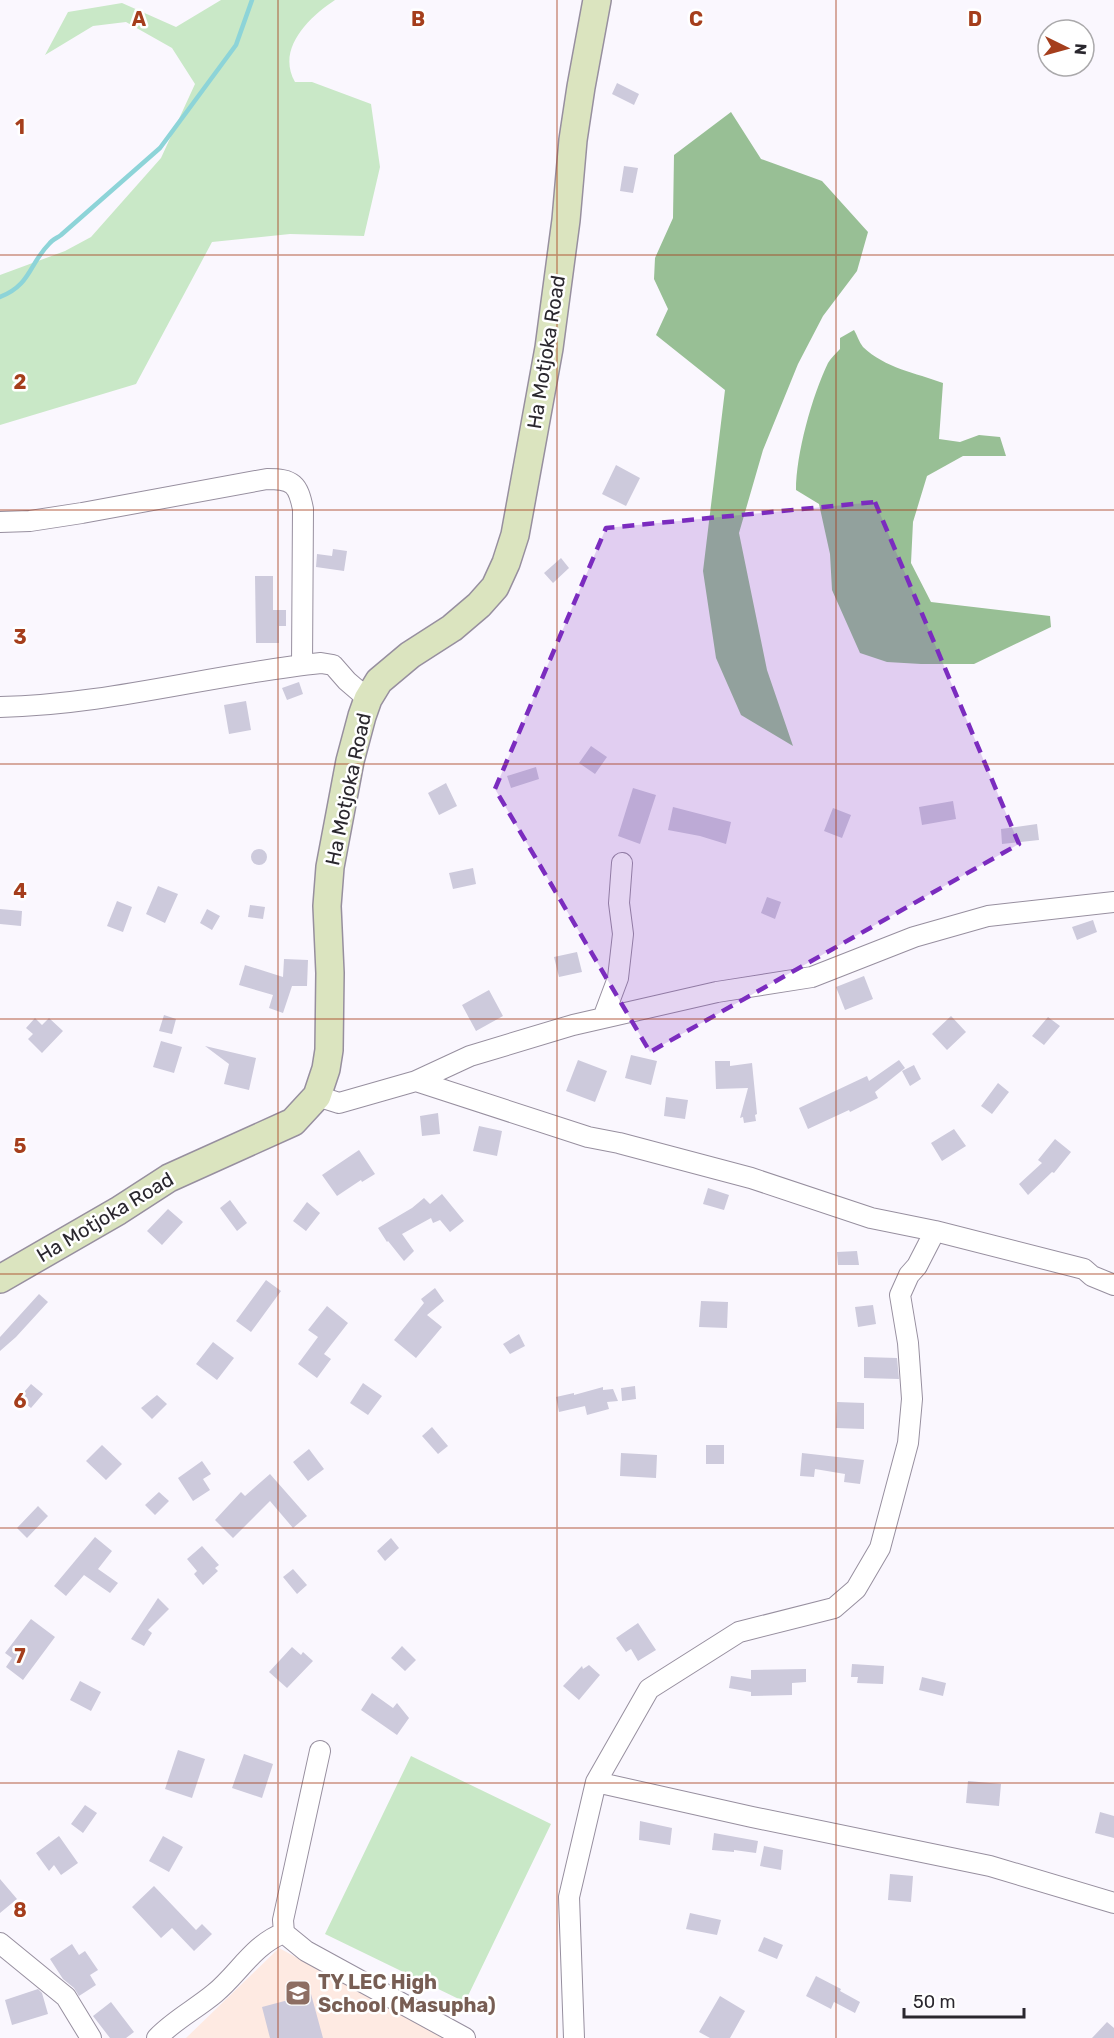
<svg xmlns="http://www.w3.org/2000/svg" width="1114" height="2038" font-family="Rubik,sans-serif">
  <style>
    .education { fill: #feeae2 }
    .green { fill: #c9e8c7 }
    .forest { fill: #98bf95 }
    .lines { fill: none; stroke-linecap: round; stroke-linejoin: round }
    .stream { stroke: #8dd4d8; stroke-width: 4.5 }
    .building { fill: #cdcadc }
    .street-casing { stroke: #978f9f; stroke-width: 22 }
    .secondary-casing { stroke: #978f9f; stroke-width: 30 }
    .street { stroke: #fff; stroke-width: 20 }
    .secondary { stroke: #dbe4bf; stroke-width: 27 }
    .marked { fill: #7b2cbf; fill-opacity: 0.2; stroke: #7b2cbf; stroke-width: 4.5; stroke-dasharray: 12 8; stroke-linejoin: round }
    .grid { fill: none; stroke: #a53e1c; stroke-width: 1.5; stroke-opacity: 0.55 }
    .labels { text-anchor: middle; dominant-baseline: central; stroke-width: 5; stroke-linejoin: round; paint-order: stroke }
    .street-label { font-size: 20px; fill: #2a272e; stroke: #fff }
    .education-label { font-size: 20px; font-weight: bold; fill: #785e54; stroke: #fff; text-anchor: start }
    .grid-label { font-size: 20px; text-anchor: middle; font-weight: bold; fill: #a53e1c; stroke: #fff; stroke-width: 5; stroke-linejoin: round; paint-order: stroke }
  </style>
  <rect width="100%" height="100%" fill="#faf7fe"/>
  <path class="education" d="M279 1948 446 2038H186Z"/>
  <path class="green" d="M221 0H335C309 17 276 49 295 82H312L371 104 380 167 364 236 290 234 212 242 136 384 0 425V275L65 251 91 237 161 158 195 84 172 48 126 22 93 26 45 55 68 12 122 3 176 27Z
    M411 1756 551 1824 465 2002 325 1934Z"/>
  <path class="forest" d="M731 112 761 159 822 181 868 232 857 271 823 316 798 364 763 450 739 533 767 670 793 746 741 715 716 658 703 571 725 390 656 335 668 309 654 279 655 258 673 218 674 155Z
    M854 330C857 335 859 342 863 347 885 368 916 373 943 383L939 439 960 442 979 435 1000 437 1006 456H963L927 476 913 522 911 563 931 602 1050 616 1051 627 974 664H921L887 662 860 653 832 590 830 554 819 504 796 490C796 454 812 396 828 363 831 358 836 353 840 349V338Z"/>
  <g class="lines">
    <path class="stream" d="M0 297C31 285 29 264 49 244 52 240 57 238 61 235L160 148 236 45 252 0"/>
  </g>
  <path class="building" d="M617 83 639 94 634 105 612 94Z
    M624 166 638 168 633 193 620 191Z
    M616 465 640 478 626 506 602 494Z
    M333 549 347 551 344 571 316 567 317 554 332 556Z
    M561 558 569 568 553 583 544 573Z
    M255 576H273V610H286V626H279V643H256Z
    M299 682 303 694 287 700 282 688Z
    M246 701 251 730 229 734 224 705Z
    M591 746 607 757 595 774 579 763Z
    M536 767 539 779 511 788 507 776Z
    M446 783 457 806 439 815 428 793Z
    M633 788 656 795 640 844 618 836Z
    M953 801 956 819 922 825 919 807Z
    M673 807 731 822 726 844 700 836 668 830Z
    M833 808 851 815 842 838 824 831Z
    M1037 824 1039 840 1002 844 1001 829Z
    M251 857a8 8 0 1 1 16 0a8 8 0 1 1-16 0Z
    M473 868 476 884 453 889 449 873Z
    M158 886 178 894 165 923 146 914Z
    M767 897 781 902 775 919 761 913Z
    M117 901 132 907 123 932 107 926Z
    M250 905 265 907 263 919 248 917Z
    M0 909 22 911 21 926 0 924Z
    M207 909 220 916 212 930 200 923Z
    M1093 920 1097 932 1077 940 1072 927Z
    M577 952 582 972 559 977 554 957Z
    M284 959 308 960 307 986H292L283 1013 269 1008 273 995 239 985 245 965 283 977Z
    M864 976 873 999 845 1010 836 987Z
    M489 990 503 1016 476 1031 462 1005Z
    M164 1015 176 1019 172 1034 159 1031Z
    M951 1016 966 1032 947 1050 932 1034Z
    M1048 1017 1060 1026 1044 1045 1032 1036Z
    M35 1018 42 1025 49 1018 63 1031 42 1053 28 1039 33 1034 26 1028Z
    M161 1041 182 1047 174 1073 153 1067Z
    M205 1046 256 1058 249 1090 224 1084 229 1064Z
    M631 1055 657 1061 651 1085 625 1078Z
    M578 1060 607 1071 595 1102 566 1091Z
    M899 1060 905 1068 875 1092 878 1098 850 1112 849 1110 808 1129 799 1108 867 1076 869 1081Z
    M715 1061H730V1066L752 1063 757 1114 755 1115 756 1121 744 1123 743 1117 740 1118 748 1088 716 1089Z
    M914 1065 921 1079 910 1086 902 1071Z
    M998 1083 1009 1092 992 1114 981 1106Z
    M666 1097 688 1100 685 1119 664 1116Z
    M438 1113 440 1134 422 1136 420 1116Z
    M479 1126 502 1131 497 1156 473 1151Z
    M954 1129 966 1146 942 1161 931 1143Z
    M1055 1139 1071 1152 1054 1173 1052 1172 1028 1195 1019 1184 1042 1163 1038 1160Z
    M359 1150 375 1174 362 1182 361 1180 337 1196 322 1175Z
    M708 1188 729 1195 724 1210 703 1204Z
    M442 1194 464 1221 450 1232 440 1220 433 1223 431 1218 402 1234 414 1251 404 1261 388 1241 387 1242 378 1228 412 1208 424 1198 430 1204Z
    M230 1200 247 1223 237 1231 220 1208Z
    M307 1202 320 1213 306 1231 293 1221Z
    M168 1209 183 1222 162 1245 147 1231Z
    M857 1251 859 1265H838L837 1252Z
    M266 1280 281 1291 251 1332 236 1321Z
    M435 1288 444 1301 427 1315 442 1327 416 1358 394 1340 424 1303 421 1299Z
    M39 1294 48 1302 16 1337 0 1351V1337Z
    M701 1301 728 1302 727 1328 699 1327Z
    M873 1305 876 1324 858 1327 855 1307Z
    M327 1306 348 1323 324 1354 331 1359 317 1378 298 1364 318 1337 308 1330Z
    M519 1334 525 1346 510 1354 503 1344Z
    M213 1342 234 1358 217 1380 196 1364Z
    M864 1357 897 1358 899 1379 864 1378Z
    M363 1383 382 1396 368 1415 350 1403Z
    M31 1384 43 1394 31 1408 19 1398Z
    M635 1386 636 1399 622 1401 621 1388Z
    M603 1387V1390L613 1389 618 1401 607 1402 609 1409 587 1415 585 1406 559 1412 556 1397 574 1393V1395Z
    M157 1395 167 1404 152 1419 141 1408Z
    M837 1402 864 1403V1429L836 1428Z
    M432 1427 448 1446 438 1454 422 1436Z
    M102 1445 122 1464 106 1480 86 1461Z
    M706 1445H724V1464H706Z
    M309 1449 324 1469 308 1481 293 1462Z
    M621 1453 657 1455 656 1478 620 1476Z
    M802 1453 864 1460 860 1484 844 1482 845 1474 815 1469 814 1477 800 1476Z
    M202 1461 211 1474 203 1479 210 1490 193 1501 178 1478Z
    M270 1474 307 1516 293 1528 270 1501 233 1538 215 1520 241 1492 245 1496Z
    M159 1492 169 1501 155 1515 145 1505Z
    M38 1506 48 1516 27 1538 17 1528Z
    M95 1537 112 1551 98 1569 118 1583 110 1593 84 1575 66 1596 54 1586Z
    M391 1538 399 1548 385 1561 377 1551Z
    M202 1546 219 1565 215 1568 218 1571 203 1585 194 1574 197 1571 187 1559Z
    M293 1569 307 1585 297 1594 283 1577Z
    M158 1598 169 1609 148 1630 152 1633 144 1646 131 1639Z
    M31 1619 55 1637 23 1680 6 1667 12 1658 5 1653Z
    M638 1623 656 1650 638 1661 631 1649 626 1652 616 1638Z
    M402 1646 416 1660 405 1671 391 1658Z
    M292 1647 301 1655 303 1652 313 1661 287 1688 269 1672Z
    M852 1664 884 1666 883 1684 857 1683 858 1677H851Z
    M589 1665 600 1675 579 1700 563 1686 582 1666 583 1669Z
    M806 1669V1682L792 1683V1695L751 1696V1692L729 1688 731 1676 751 1679V1670Z
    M922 1677 946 1683 943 1696 919 1690Z
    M80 1681 101 1692 91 1711 70 1700Z
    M372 1693 393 1708 397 1703 409 1718 397 1735 361 1710Z
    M178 1750 205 1759 192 1798 165 1789Z
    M244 1754 273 1764 262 1798 232 1788Z
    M968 1781 1001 1784 999 1806 966 1803Z
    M85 1805 97 1813 83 1833 71 1824Z
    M1100 1812 1114 1816V1838L1095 1833Z
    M640 1821 672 1828 670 1845 639 1840Z
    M714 1833 758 1841 756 1853 734 1850V1852L712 1850Z
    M59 1836 78 1863 61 1875 54 1865 49 1871 36 1853Z
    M163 1836 183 1847 169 1872 149 1861Z
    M764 1846 783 1850 781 1870 760 1866Z
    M890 1874 913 1876 911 1902 888 1900Z
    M0 1879 17 1899 0 1913Z
    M154 1886 196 1930 202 1924 212 1934 194 1951 172 1928 161 1938 132 1907Z
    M690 1913 721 1920 717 1935 686 1929Z
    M764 1937 783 1945 777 1959 758 1951Z
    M72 1944 79 1955 85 1951 98 1970 90 1975 96 1985 79 1996 74 1988 63 1979 50 1959Z
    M816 1976 841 1989 840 1991 860 2002 855 2013 834 2002 831 2009 806 1996Z
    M38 1989 42 1993 48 2014 12 2025 5 2000Z
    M311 1994 323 2038H270L262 2007Z
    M720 1996 745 2011 730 2038H710L699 2032Z
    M111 2002 134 2032 126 2038H110L93 2016Z
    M1107 2022 1114 2028V2038H1092Z"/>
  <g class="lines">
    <g class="street-casing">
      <path id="street" d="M0 522 30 521 82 513 267 479C293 479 298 484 303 509L302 665
        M0 707C108 705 213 674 321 663L333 665 347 681 368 699
        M603 1018 618 978 623 934 619 903 622 863
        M416 1081 588 1137 619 1143 751 1178 871 1218 935 1231 1084 1269 1092 1276 1114 1285
        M317 1096 339 1103 416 1081 470 1056 573 1025 717 992 812 977 914 937 988 916 1114 902
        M320 1751 283 1920 284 1933 306 1951 465 2038
        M596 1782 752 1817 990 1866 1114 1903
        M0 1943 66 1997 91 2038
        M157 2038C174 2020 196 2009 215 1993 239 1973 254 1944 284 1933
        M574 2038 569 1897 596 1782 649 1689 739 1632 834 1608 856 1589 880 1548 908 1443 912 1399 908 1343 900 1295 909 1275 917 1266 935 1231"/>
    </g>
    <g class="secondary-casing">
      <path id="secondary" d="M0 1279 118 1211 169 1178 293 1122 317 1096 326 1069 329 1050 330 973 327 906 330 867 350 761 362 716 368 699 379 681 410 655 452 628 479 605 495 587 506 563 515 535 549 348 566 220 573 140 581 87 597 0"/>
    </g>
    <use href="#street" class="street"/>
    <use href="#secondary" class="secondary"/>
  </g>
  <path class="marked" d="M875 502 1019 844 650 1052 495 789 606 528Z"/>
  <path class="grid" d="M278 0V2038M557 0V2038M836 0V2038M0 255H1114M0 510H1114M0 764H1114M0 1019H1114M0 1274H1114M0 1528H1114M0 1783H1114"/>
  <defs>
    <g id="school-square" transform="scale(1.35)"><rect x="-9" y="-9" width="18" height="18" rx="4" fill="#8d6e63" stroke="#fff"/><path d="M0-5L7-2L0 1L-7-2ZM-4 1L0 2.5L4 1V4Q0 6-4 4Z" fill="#fff"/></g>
  </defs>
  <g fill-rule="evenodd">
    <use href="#school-square" x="298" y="1993"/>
  </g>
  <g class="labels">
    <g class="street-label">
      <text transform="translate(546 352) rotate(-81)">Ha Motjoka Road</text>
      <text transform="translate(348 789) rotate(-78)">Ha Motjoka Road</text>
      <text transform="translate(105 1217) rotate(-31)">Ha Motjoka Road</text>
    </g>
    <g class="education-label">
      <text x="318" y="1982">TY LEC High<tspan x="318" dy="23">School (Masupha)</tspan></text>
    </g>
  </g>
  <g class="grid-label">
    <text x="139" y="26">A</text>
    <text x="418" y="26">B</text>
    <text x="696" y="26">C</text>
    <text x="975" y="26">D</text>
    <text x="20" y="134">1</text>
    <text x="20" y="389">2</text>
    <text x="20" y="644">3</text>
    <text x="20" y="898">4</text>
    <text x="20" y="1153">5</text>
    <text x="20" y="1408">6</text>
    <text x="20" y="1663">7</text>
    <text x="20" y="1917">8</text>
  </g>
  <g transform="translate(1066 48) rotate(95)"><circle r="28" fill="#ffffff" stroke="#aaa9ab" stroke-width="1.5"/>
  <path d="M0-4.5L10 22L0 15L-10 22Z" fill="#a53e1c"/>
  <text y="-9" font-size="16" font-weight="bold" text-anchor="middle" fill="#2a272e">N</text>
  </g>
  <path d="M904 2008v9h120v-9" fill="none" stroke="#2a272e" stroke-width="3"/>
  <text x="913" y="2008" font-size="18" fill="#2a272e" stroke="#ffffff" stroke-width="4.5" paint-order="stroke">50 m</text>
</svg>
